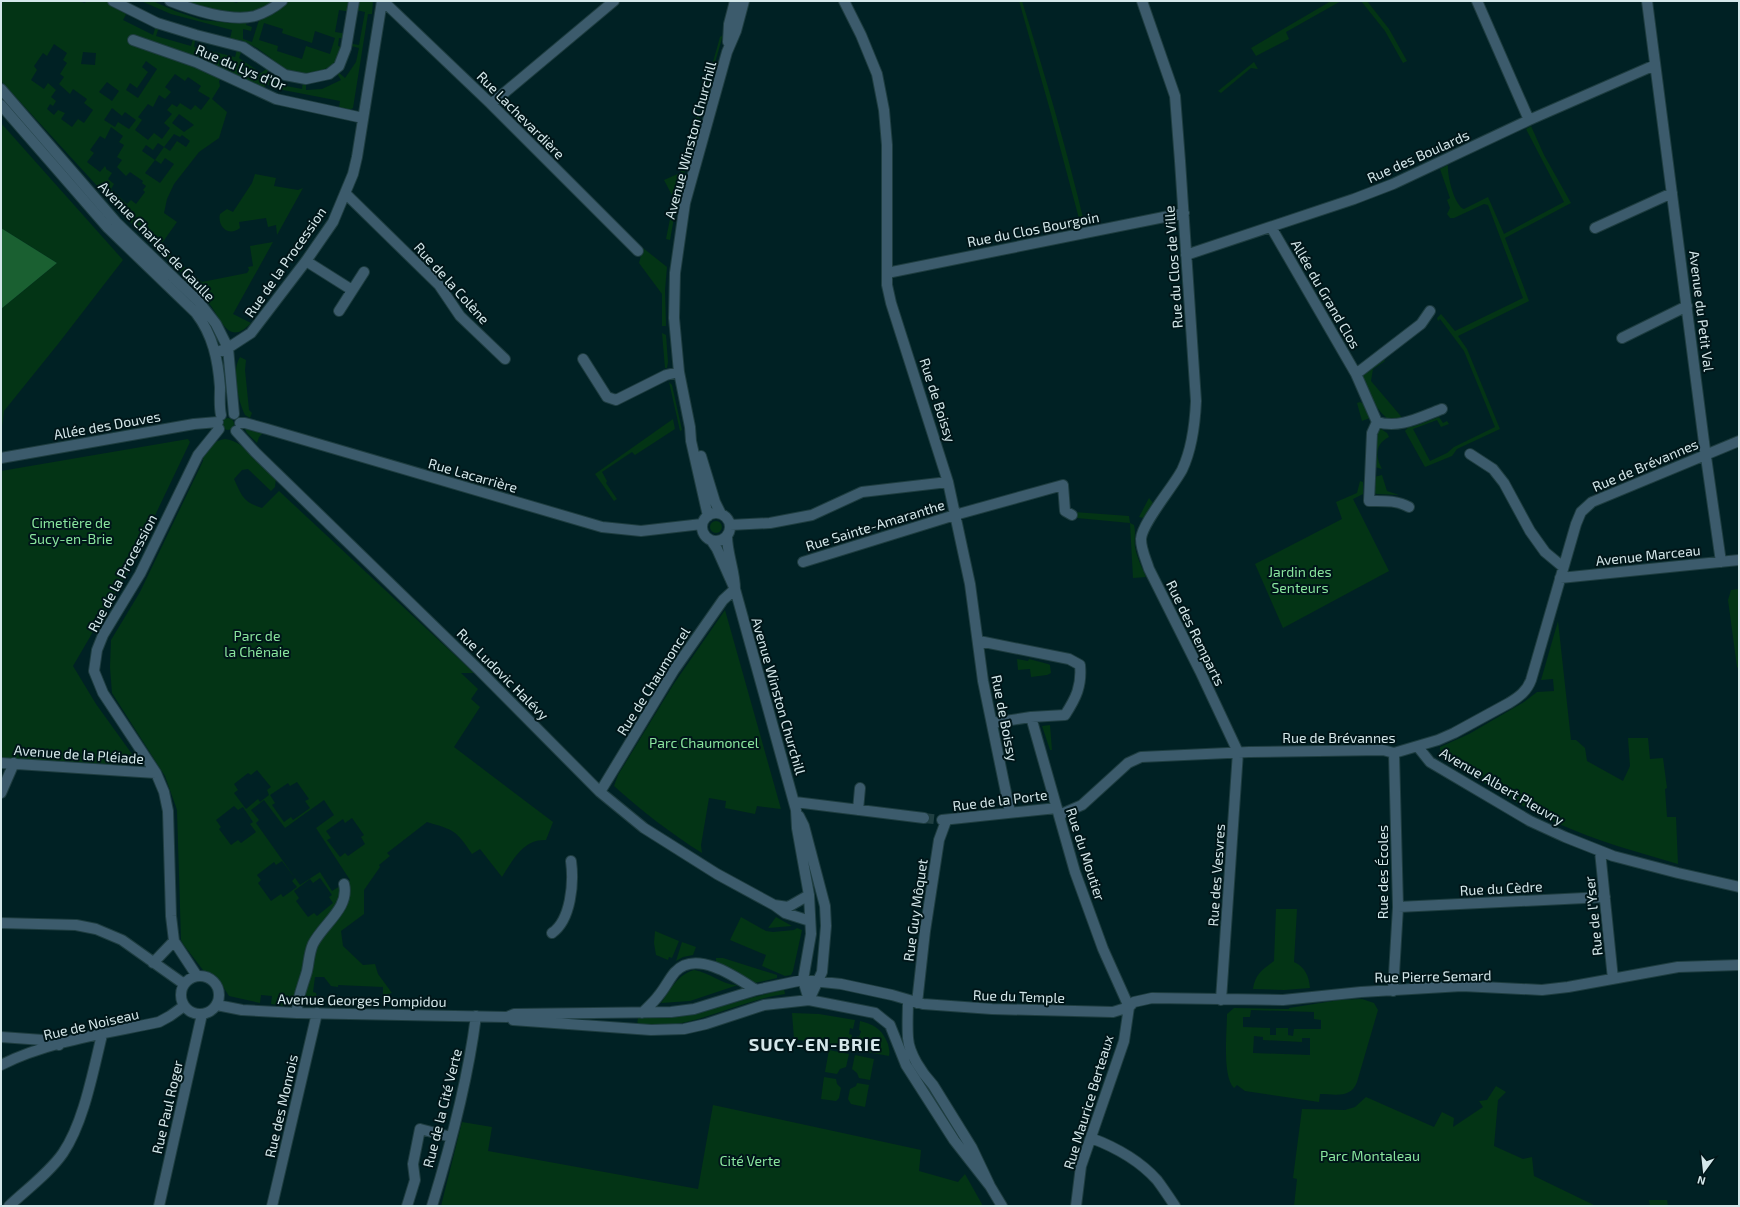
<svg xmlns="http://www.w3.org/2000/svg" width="1740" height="1207" font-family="'Exo 2',sans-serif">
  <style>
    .green { fill: #033415; fill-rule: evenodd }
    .forest { fill: #1a6031 }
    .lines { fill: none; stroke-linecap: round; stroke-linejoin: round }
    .minor-tunnel { stroke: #203f42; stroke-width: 10; stroke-dasharray: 10 5; stroke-linecap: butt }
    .minor-casing { stroke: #1e3d40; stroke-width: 12 }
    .minor { stroke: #3c5b6c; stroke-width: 10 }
    .labels { text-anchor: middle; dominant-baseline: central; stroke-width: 4; stroke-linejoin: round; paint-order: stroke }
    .street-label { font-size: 14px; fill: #d4e7ea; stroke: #001619 }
    .park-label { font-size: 14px; fill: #89e59e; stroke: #001619 }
    .district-label { font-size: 18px; font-weight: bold; letter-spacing: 1px; fill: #d4e7ea; stroke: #001619 }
  </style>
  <rect width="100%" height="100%" fill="#002124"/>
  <path class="green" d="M1 1H78L85 3 86 1H113L160 24 156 36 191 46 194 35H196L194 47 235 57 238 46 229 43 232 30 171 14 141 1H153L175 11 202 20 232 23V17L170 1H230L237 3 238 1H373L372 14H368L353 108 349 110 339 108 340 101 278 89 266 84 264 89 225 72 219 81 220 86 212 99 227 112 219 138 199 152 174 184 167 199 164 213 177 222 160 246 202 282 247 273 249 270 248 267 253 266 250 246 273 242 233 314 251 323C230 346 222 322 211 306 206 299 197 294 194 285L132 224 1 81ZM129 9 157 23 153 35 123 20ZM352 9 365 12 359 45 347 43V45L359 48 356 62 345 78 336 70 346 48 338 46 339 38 348 39ZM339 10 351 12 348 34 335 32ZM248 19 259 20 252 42 243 39V29L251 31 252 27 246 25ZM264 23 283 29 282 33 312 43 315 31 335 38 330 54 306 46 302 59 277 51 278 46 259 40ZM241 40 257 48 272 59 270 66 261 73 239 58 243 47 240 46ZM54 44 67 53 63 60 67 63 60 74 64 77 59 84 70 94 73 89 87 99 84 103 93 110 84 123 78 119 72 127 61 119 65 113 58 110 54 115 47 109 50 104 53 106 56 101 51 97 56 90 48 83 44 89 31 80 37 70 34 66 43 53 47 56ZM83 52 96 53 95 65 81 64ZM146 61 157 69 138 98 126 90 130 83 137 88 148 72 142 67ZM277 63 285 69 301 73 303 79 302 89 281 85 265 77 270 66 272 67ZM329 67 335 70 341 80 322 89 306 90V79L304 78 307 73 319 72ZM175 74 185 81 188 77 201 86 198 91 210 98 201 110 195 105 191 110 180 103 177 107 172 104 167 110 172 114 164 123 170 128 162 139 154 133 148 140 135 130 142 120 138 117 148 104 153 107 159 95 165 99 171 92 165 87ZM107 82 119 91 112 101 99 92ZM112 108 122 116 125 112 136 120 129 129 118 122 115 127 104 120ZM179 114 194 125 184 132 172 123ZM111 127 123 136 119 142 124 145 117 157 122 160 117 167 126 176 130 172 143 181 142 183 146 186 143 190 145 192 136 204 131 200 127 204 111 189 114 184 108 179 112 173 106 169V168L105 166 100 172 87 162 94 153 90 150 100 136 105 139ZM174 134 180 137 182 135 190 141 186 147 177 141 170 151 164 147ZM158 143 164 147 155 160 142 151 146 145 153 150ZM165 158 174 164 160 183 145 173 155 160 161 164Z
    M1019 1H1022C1045 75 1067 150 1085 226H1081L1050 110Z
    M1331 1H1341L1286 32 1289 39 1256 56 1251 48Z
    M1361 1H1367L1389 29 1407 61 1403 63 1385 31Z
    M723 35 708 87 707 83 720 37Z
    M1254 62 1258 69 1251 68 1221 93 1218 91Z
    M697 115 700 116 691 149 687 148Z
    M1 123 123 260 58 344 8 406 4 411 1 435V309L57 263 1 228Z
    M1531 126 1544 155 1571 203 1505 238 1529 301 1458 336 1467 349 1500 429 1457 449 1452 456 1425 467 1405 431 1409 426H1412V427L1439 417 1443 423 1447 421 1449 424 1441 427 1437 420 1413 429 1430 461 1447 453 1454 447 1495 427 1464 351 1440 319 1438 321 1437 318 1441 314 1455 331 1523 298 1488 205 1484 204 1454 218H1450L1447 214 1450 208 1447 200 1450 198 1440 169 1448 165C1447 175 1454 205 1464 209L1488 197 1504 234 1564 202 1526 129Z
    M685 154 689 155 677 201 670 240 666 239 674 199 664 180 680 173Z
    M255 174 276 178 274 186 298 190 303 188 277 235 276 225 268 227 266 218 239 222 240 228C229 237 217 227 220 214L227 209 233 212 252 183Z
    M643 248 667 267 665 290 666 326H662V294L639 263Z
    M662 333 666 335 668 362 667 368H665Z
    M240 357 246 360 245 370 249 410 252 413 250 418 245 415C238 401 231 370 240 357Z
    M1384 360 1385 361 1373 369 1371 381 1405 421C1401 421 1396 422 1392 421 1381 418 1361 385 1363 375Z
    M669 382 672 385 682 430 680 431Z
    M1360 402 1364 404 1367 413H1370V418L1362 421 1357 403Z
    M222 424a6 6 0 1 1 12 0a6 6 0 1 1-12 0Z
    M673 419 675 429 635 455 632 452 602 472 607 481 606 483 617 499 614 501 595 474Z
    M244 427 264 432 259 437 257 443 247 433Z
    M1381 429 1387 433 1389 437C1375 444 1375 456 1382 469L1375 467 1377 433Z
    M188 439 190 442 128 572 73 666 96 704 132 754 126 765 1 758V471Z
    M225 439C244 441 262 465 276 478L275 487 271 491 248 469 242 470 234 479C242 496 243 502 262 508L279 491 474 673H461L478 689 471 699 480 707 454 747 553 822 546 840C523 839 513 860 502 877L480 849 472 854C456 830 454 830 427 822L387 853 390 856 379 865 380 867 364 890V914L341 931 343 946 363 965 375 964 378 974 392 993 383 995V987L338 985V987L331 986 324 977H315L313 992 316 993 317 998 305 999 284 1006 271 1004 272 996 261 995 260 1003 229 996 217 977 203 970 183 944 181 940 177 810 165 776 112 693 110 667 111 640 140 592 203 461C203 448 213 441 225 439ZM257 770 271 787 267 790 269 795 260 802 258 799 246 809 234 793 238 790 234 784 248 773 251 775ZM297 782 309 799 305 801 310 808 293 820 291 817 284 822 272 805 275 803 270 795 288 783 290 786ZM264 800 285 828 324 800 334 815 316 828 350 880 332 891 320 872 300 885 256 823 259 820 251 810ZM234 806 238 810 243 807 253 822 250 824 256 832 241 843 238 840 231 845 219 829 221 827 216 820ZM352 818 364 835 361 837 365 844 348 856 345 853 340 857 327 840 331 838 326 831 343 819 345 823ZM282 861 295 878 292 881 297 887 283 897 281 894 271 901 258 883 261 880 257 875 274 862 276 865ZM320 878 332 895 329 897 333 903 317 916 314 913 308 917 296 901 299 898 294 891 310 879 313 883Z
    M1382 475 1387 491 1399 495 1377 494 1374 493V489L1376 488 1374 485V477Z
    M1360 481 1363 482V494L1353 499 1389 571 1283 628 1255 564 1342 519 1336 502 1357 493Z
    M1149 498 1153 503 1143 518 1139 517Z
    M1074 512 1129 516 1130 523 1134 525C1136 533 1134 539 1135 547 1137 558 1142 567 1146 577L1133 578 1130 523 1077 518Z
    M710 527a6 6 0 1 1 12 0a6 6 0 1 1-12 0Z
    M1739 589V669L1737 667 1728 600 1731 590Z
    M725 610 781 809 757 806 755 814 725 808 726 801 709 798 701 845 702 853C670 833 642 811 614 786L618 775 673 685Z
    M1558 621 1571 740H1576L1585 748 1587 761 1623 781 1630 766 1628 738H1648L1650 759 1663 758 1667 788 1665 789 1667 817H1676L1678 864C1637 852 1597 841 1559 824 1517 806 1479 779 1440 755V747L1469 734 1524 702 1537 692 1554 691 1553 679 1541 680Z
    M1017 659 1028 661 1029 659 1048 664 1050 665 1051 673 1047 675 1031 677 1030 669 1018 670Z
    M1050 725 1052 750H1050L1042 726Z
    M1276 909H1297L1294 962C1305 967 1309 976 1310 988L1284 990 1253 989C1255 974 1263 969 1274 961Z
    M741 917 766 931 773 932 794 930 797 928 802 930 793 971 791 975 785 976 762 966 766 955 730 940Z
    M776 917 792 926 768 928Z
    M655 931 679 941 672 958 669 957 668 960 656 955 654 943Z
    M682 942 696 947 693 955 683 957 676 961Z
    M716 958H723L777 975V978L755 983 748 982 747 978 716 964Z
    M694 970C709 972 724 986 738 985L690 1001 661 1003C671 989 677 975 694 970Z
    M784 989 785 994C744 1000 706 1021 665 1026 656 1027 646 1026 637 1026L638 1017 710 1009Z
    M1362 999 1374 1003 1378 1010 1357 1082C1351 1099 1334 1094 1320 1094L1319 1102 1245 1091 1237 1085 1234 1088C1222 1076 1227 1032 1227 1014L1234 1008 1289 1009V1008L1339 1000ZM1251 1010 1314 1012V1019L1321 1020V1029H1294L1293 1036 1288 1035V1028H1276V1035H1270V1028L1243 1027V1017H1250ZM1254 1036 1263 1037V1040L1302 1042V1038H1310V1055L1253 1053Z
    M792 1013 819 1014 855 1020 853 1029 850 1028 849 1034 852 1035 850 1049 794 1039Z
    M860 1021C875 1025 882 1029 888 1044 889 1049 890 1051 889 1056L855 1050 857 1036 859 1037 861 1031 859 1030Z
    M829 1050 849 1054 846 1067 840 1069 837 1074 825 1072Z
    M855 1055 874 1059 870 1080 859 1078 857 1073 852 1069Z
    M824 1077 836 1079 837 1084 841 1088 839 1098 836 1101 821 1099Z
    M857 1083 869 1085 865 1107 851 1104 848 1099 850 1089 856 1086Z
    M1496 1086 1506 1092 1498 1100 1494 1146 1523 1159 1532 1157 1534 1176 1596 1206H1294L1297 1179 1293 1178 1302 1109 1345 1110 1355 1107 1366 1097 1434 1127 1442 1112 1454 1118 1453 1127 1483 1107 1479 1101 1487 1100Z
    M713 1105 921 1150 919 1171 958 1182 965 1174 983 1206H441L462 1122 492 1127 488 1151 698 1189Z
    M1649 1200H1667L1668 1206H1650Z"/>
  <path class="forest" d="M1 228 57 263 1 309Z"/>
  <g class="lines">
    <path class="minor-tunnel" d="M924 818 942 820"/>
    <g class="minor-casing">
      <path id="minor" d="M113 1 157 23 196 35 243 47 285 75 306 79 329 74 339 66 346 48 354 1
        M170 1C193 10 231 22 255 16 264 13 275 7 282 1
        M383 1 491 104 638 251
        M844 1 861 35 877 74 884 110 887 145V285L891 303 948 482 970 584 983 681 1010 812
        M1142 1 1175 96 1180 161 1196 401C1195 424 1192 449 1182 470 1173 487 1142 523 1141 539 1141 550 1146 559 1149 569L1200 671 1238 752 1221 1000
        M1477 1 1529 120
        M1647 1 1705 450 1721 562
        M133 40 196 62 276 99 363 118
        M728 42 729 24 735 1
        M1 89 116 222 199 302 216 324 228 348 234 414
        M491 104 614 1
        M1 105 108 228 196 313C213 335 218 360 220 387 220 397 219 406 221 415
        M345 193 439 285 460 316 505 359
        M1271 227 1356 374 1377 422 1372 433 1369 501C1383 501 1397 500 1409 507
        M1595 228 1672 193
        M1186 255 1354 199 1393 184 1529 120 1655 65
        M306 261 352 290
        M887 273 1184 213
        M339 311 364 272
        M1622 338 1687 306
        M215 353 228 348 251 333 306 261 333 222 353 174 357 157 382 1
        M583 359 607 397 616 400 666 375 679 372
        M1356 374 1421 324 1430 311
        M1377 422C1400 429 1420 417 1442 409
        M240 423H245L267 429 602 527 641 531 702 524
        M236 431 255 452 478 669 600 792 644 828 717 874 774 905
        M1470 454 1493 469 1504 483 1530 531 1545 552 1563 567
        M701 456 715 502 721 514
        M1 458 194 424 218 422
        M702 527a14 14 0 1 1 28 0a14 14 0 1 1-28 0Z
        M708 516 691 441 690 427 679 372 674 318 675 273 685 203 727 52 736 31 744 1
        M730 525 770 523 812 515 862 492 948 482
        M727 536C727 554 735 571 735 589L796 810 797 828 809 895 811 934 803 980 809 1000
        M711 540 717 549 733 585
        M803 562 955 515 1063 485 1065 511 1072 515
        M1560 578 1739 560
        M979 641 1069 659 1080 665C1082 686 1076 698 1065 715L1031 717 992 723
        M1031 717 1075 872 1103 949 1129 1007
        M1418 747 1430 762 1530 821 1565 837 1613 856 1678 873 1739 887
        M1 763 156 773
        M600 792 674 670 723 600 735 589
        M1 793 14 763
        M795 802 924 818
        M858 810 860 788
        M1059 815 1082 805 1128 763 1141 757 1249 752 1383 750 1394 753 1438 740 1454 733 1509 703C1519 697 1527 691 1531 680L1576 524 1581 512 1592 502 1739 441
        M799 816 804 826 825 906 826 926 822 972 809 1000
        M942 820 1057 808
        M1600 851 1613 979
        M809 895 788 907 774 905 785 913 810 921
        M1398 907 1605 897
        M1 923 76 925 96 929 122 940 184 984
        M552 933C571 920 574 883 571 861
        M153 963 174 941
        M181 995a19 19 0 1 1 38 0a19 19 0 1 1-38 0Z
        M197 976 174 941 171 916 168 811 164 792 156 773 103 693 94 671 97 650 103 635 140 574 198 455 219 429
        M1393 991 1398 907 1394 753
        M908 1000C908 1012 907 1025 908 1038 909 1054 922 1073 933 1085L972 1148 990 1186 1002 1206
        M917 1003 925 931 939 840 946 821
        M217 1005 242 1010 297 1013 507 1017 514 1014 671 1012 694 1009 756 990 803 980 841 984 892 995 923 1004 992 1009 1113 1012 1129 1007
        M297 1013C297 997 303 986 307 971 309 962 309 953 313 944 323 924 350 908 344 884
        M642 1013C648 1007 654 1002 659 995 665 988 669 979 675 972 696 949 736 977 756 990
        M513 1020 651 1030 684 1029 706 1024 764 1005 809 1000 875 1013 890 1025 906 1065 954 1140 990 1186
        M1 1037 43 1040 59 1045
        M1 1065C48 1041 108 1033 159 1022L170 1016 184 1006
        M1091 1138C1115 1147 1139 1160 1157 1180 1163 1188 1169 1197 1175 1206
        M9 1206C26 1190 50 1172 63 1153 84 1122 93 1071 102 1035
        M159 1206 202 1014
        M272 1206 317 1013
        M407 1206 415 1180 413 1164 420 1129 451 1137
        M432 1206C451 1144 468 1080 476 1016
        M1076 1206 1081 1166 1124 1041 1129 1007 1134 1002 1152 998 1283 1000 1361 992 1462 986 1542 990 1568 987 1678 967 1739 965"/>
    </g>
    <use href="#minor" class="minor"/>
  </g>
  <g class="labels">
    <g class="street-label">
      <text transform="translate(241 67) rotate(23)">Rue du Lys d'Or</text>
      <text transform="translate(521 115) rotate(45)">Rue Lachevardière</text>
      <text transform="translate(690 140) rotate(-75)">Avenue Winston Churchill</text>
      <text transform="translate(1418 156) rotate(-24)">Rue des Boulards</text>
      <text transform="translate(1033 229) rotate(-11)">Rue du Clos Bourgoin</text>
      <text transform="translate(157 241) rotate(46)">Avenue Charles de Gaulle</text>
      <text transform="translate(285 262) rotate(-55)">Rue de la Procession</text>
      <text transform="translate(1173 267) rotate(-94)">Rue du Clos de Ville</text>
      <text transform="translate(452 283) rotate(48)">Rue de la Colène</text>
      <text transform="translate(1326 294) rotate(60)">Allée du Grand Clos</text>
      <text transform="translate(1702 311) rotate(83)">Avenue du Petit Val</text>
      <text transform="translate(938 400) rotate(72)">Rue de Boissy</text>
      <text transform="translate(107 425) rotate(-10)">Allée des Douves</text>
      <text transform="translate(1645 465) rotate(-23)">Rue de Brévannes</text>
      <text transform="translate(473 475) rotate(16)">Rue Lacarrière</text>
      <text transform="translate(875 525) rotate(-17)">Rue Sainte-Amaranthe</text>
      <text transform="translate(1648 555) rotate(-6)">Avenue Marceau</text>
      <text transform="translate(122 573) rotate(-62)">Rue de la Procession</text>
      <text transform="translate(1196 633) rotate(64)">Rue des Remparts</text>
      <text transform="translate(503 674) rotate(45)">Rue Ludovic Halévy</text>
      <text transform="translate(653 681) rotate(-58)">Rue de Chaumoncel</text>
      <text transform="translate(779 696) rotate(74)">Avenue Winston Churchill</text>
      <text transform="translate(1005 718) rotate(79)">Rue de Boissy</text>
      <text x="1339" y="737">Rue de Brévannes</text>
      <text transform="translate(79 754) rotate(4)">Avenue de la Pléiade</text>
      <text transform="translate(1502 786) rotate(30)">Avenue Albert Pleuvry</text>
      <text transform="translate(1000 800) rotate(-7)">Rue de la Porte</text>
      <text transform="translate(1086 854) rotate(72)">Rue du Moutier</text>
      <text transform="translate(1382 872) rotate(-90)">Rue des Écoles</text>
      <text transform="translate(1216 875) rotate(-86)">Rue des Vesvres</text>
      <text transform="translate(1501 888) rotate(-3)">Rue du Cèdre</text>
      <text transform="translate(915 910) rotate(-82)">Rue Guy Môquet</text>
      <text transform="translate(1593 916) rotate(-96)">Rue de l'Yser</text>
      <text transform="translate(1433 976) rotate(-1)">Rue Pierre Semard</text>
      <text transform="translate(1019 996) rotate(2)">Rue du Temple</text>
      <text transform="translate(362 1000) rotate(1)">Avenue Georges Pompidou</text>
      <text transform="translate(91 1024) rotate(-13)">Rue de Noiseau</text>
      <text transform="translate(1088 1102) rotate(-73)">Rue Maurice Berteaux</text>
      <text transform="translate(281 1106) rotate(-77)">Rue des Monrois</text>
      <text transform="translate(167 1107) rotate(-77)">Rue Paul Roger</text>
      <text transform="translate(442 1108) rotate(-76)">Rue de la Cité Verte</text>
    </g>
    <g class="park-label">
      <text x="71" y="522">Cimetière de<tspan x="71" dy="16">Sucy-en-Brie</tspan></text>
      <text x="1300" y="571">Jardin des<tspan x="1300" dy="16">Senteurs</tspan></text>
      <text x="257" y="635">Parc de<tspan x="257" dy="16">la Chênaie</tspan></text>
      <text x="704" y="742">Parc Chaumoncel</text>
      <text x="1370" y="1155">Parc Montaleau</text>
      <text x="750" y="1160">Cité Verte</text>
    </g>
    <g class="district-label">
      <text x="815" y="1044">SUCY-EN-BRIE</text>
    </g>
  </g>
  <rect width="1740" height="1207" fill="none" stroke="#d4e7ea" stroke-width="4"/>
  <g transform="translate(1704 1171) rotate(195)" stroke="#001619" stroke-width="3" paint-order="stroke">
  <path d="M0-3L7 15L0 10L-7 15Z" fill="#d4e7ea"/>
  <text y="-6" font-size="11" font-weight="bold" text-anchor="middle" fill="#d4e7ea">N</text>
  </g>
</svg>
